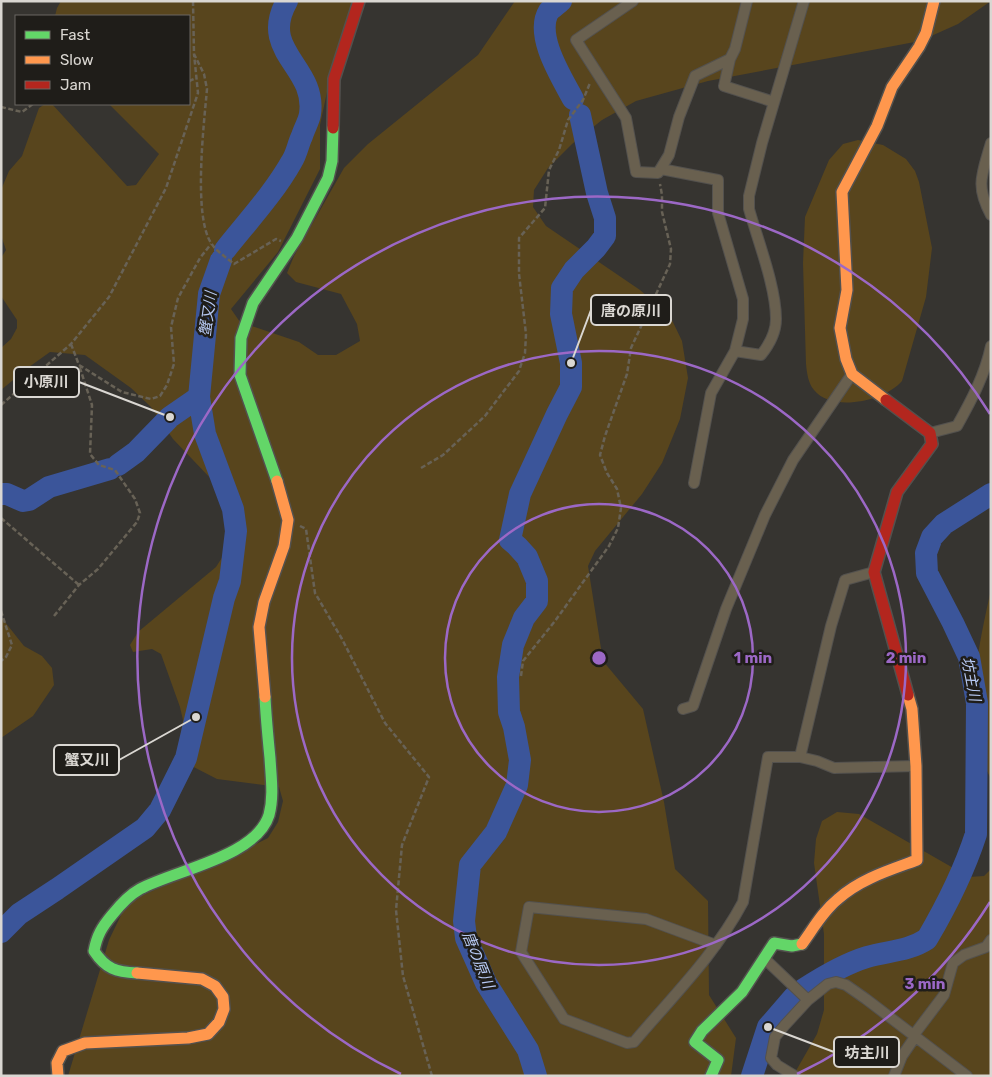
<svg xmlns="http://www.w3.org/2000/svg" width="992" height="1077" font-family="Rubik,'Noto Sans JP',sans-serif">
  <style>
    .green { fill: #58451d }
    .lines { fill: none; stroke-linecap: round; stroke-linejoin: round }
    .river { stroke: #3b559a; stroke-width: 22 }
    .street-casing { stroke: #53514e; stroke-width: 12 }
    .fast-casing { stroke: #53514e; stroke-width: 14 }
    .slow-casing { stroke: #53514e; stroke-width: 14 }
    .jam-casing { stroke: #53514e; stroke-width: 14 }
    .path { stroke: #686256; stroke-width: 2.5; stroke-dasharray: 5 2.5; stroke-linecap: butt }
    .street { stroke: #69604f; stroke-width: 10 }
    .fast { stroke: #63d668; stroke-width: 11 }
    .slow { stroke: #ff974d; stroke-width: 11 }
    .jam { stroke: #b3261e; stroke-width: 11 }
    .ring { fill: none; stroke: #9c68c6; stroke-width: 2.5 }
    .labels { text-anchor: middle; dominant-baseline: central; stroke-width: 5; stroke-linejoin: round; paint-order: stroke }
    .water-label { font-size: 15px; font-style: italic; fill: #b7c9f3; stroke: #1f1d19 }
    .centre { fill: #9c68c6; stroke: #1f1d19; stroke-width: 2.5 }
    .ring-label { font-size: 15px; text-anchor: middle; font-weight: bold; fill: #9c68c6; stroke: #1f1d19; stroke-width: 5; stroke-linejoin: round; paint-order: stroke }
    .leader { fill: none; stroke: #dad7d2; stroke-width: 2 }
    .callout-dot { fill: #dad7d2; stroke: #1f1d19; stroke-width: 2 }
    .callout { fill: #1f1d19; stroke: #dad7d2; stroke-width: 2 }
    .callout-label { font-size: 15px; text-anchor: middle; font-weight: bold; fill: #dad7d2 }
  </style>
  <rect width="100%" height="100%" fill="#363430"/>
  <path class="green" d="M61 1H355L334 59 320 125V169L278 252 231 309 240 322 299 342 318 355H336L360 341 357 324 341 294 296 282 287 273 294 256 344 168 368 144 478 55 515 1H991L958 24 920 41 708 81 636 101 602 120 572 144 548 168 534 190 533 207 546 226 640 290 670 316 682 341 688 378 680 419 662 463 642 494 595 551 588 566 603 661 643 709 664 802 675 869 708 901 709 995 736 1038 731 1076H68L109 940 122 913 134 899 236 854 268 838 278 822 283 801 279 787 217 779 180 760 178 751 183 720 180 707 161 654 152 649 133 652 130 645 138 632 216 567 232 542 233 532 213 481 173 439 151 407 131 388 85 355 50 352 29 367 1 390V348L11 339 17 328V320L1 296V258L6 250 1 235V190L9 171 22 156 39 108 45 104H52L127 186 136 185 159 154 109 104H189V16H55L57 8Z
    M858 140 883 145 906 159 915 171 919 182 932 248 926 297 902 381C885 401 832 413 814 390 808 383 807 373 806 364L803 263 805 217 829 160 843 144Z
    M991 589V779C985 767 979 756 976 743 967 696 981 636 991 589Z
    M1 617 24 646 42 656 52 668 54 685 33 716 1 738Z
    M837 812 859 814 969 877 984 876 991 869V1076H793L817 1034 824 1010V934L814 863 816 839 822 821Z"/>
  <g class="lines">
    <path class="river" d="M561 1C558 4 552 8 549 11 534 35 562 78 573 99
      M225 250C248 221 274 193 292 161 297 153 298 144 302 136 304 129 309 121 310 114 317 66 258 52 287 1
      M118 465 136 452 170 417 199 397
      M1 494H7L23 501 29 500 49 487 110 469
      M1 932 19 914 57 889 145 828 160 810 186 758 224 598 230 581 236 531 233 509 205 434 199 397 209 294 221 260
      M804 989C824 976 844 964 867 957 888 951 909 951 927 939 947 905 964 871 976 834L977 703 969 657 953 623 927 573 926 553 932 537 944 524 991 494
      M536 1076 528 1050 486 983 466 938 464 921 470 865 496 832 517 785 520 760 514 727 509 712 508 677 513 645 524 618 537 601V581L527 557 517 546 510 540 520 494 557 414 571 387V363L561 314 562 288 574 270 596 248 605 236V218L597 193 580 115
      M752 1076 768 1027 794 997"/>
    <g class="street-casing">
      <path id="street" d="M633 1 576 40 626 118 636 172 658 173 669 155 679 117 695 76 730 59 735 49 747 1
        M730 59 724 86 774 102
        M991 143C982 174 975 186 991 215
        M661 169 718 180V213L743 299V319L735 351 711 393 694 483
        M735 351 761 355C769 345 776 332 776 319 776 287 758 241 749 209V196L762 143 804 1
        M930 433 957 426C971 401 985 375 991 346
        M683 709 693 706 726 609 765 515 793 460 852 374
        M800 757 831 626 845 580 874 572
        M716 945 646 919 529 907 521 952 564 1019 627 1043 634 1042C672 997 715 955 743 902L768 757H800L817 761 834 768 916 766
        M765 959 808 1000
        M913 1036 944 995 953 963 964 955 986 947 991 940
        M795 1076 777 1065 771 1058 775 1037 785 1025 808 1000 828 984 836 982 846 985 866 999 967 1076
        M894 1076 902 1056 915 1037"/>
    </g>
    <g class="fast-casing">
      <path id="fast" d="M277 481 240 375 241 338 253 303 297 238 328 178 332 161 333 128
        M137 973C116 972 106 969 94 951 97 935 102 927 112 915 120 905 129 895 140 889 175 870 256 857 269 815 274 796 271 777 270 758 268 738 266 718 265 697
        M711 1076 718 1060 695 1042 702 1031 742 992 774 943 792 946 802 944"/>
    </g>
    <g class="slow-casing">
      <path id="slow" d="M886 400 852 374 846 359 840 328 847 290 842 192 877 126 892 87 919 47 926 33 934 1
        M265 697 259 627 264 602 284 546 288 520 277 481
        M802 944C813 929 823 911 838 899 860 879 890 870 917 860L916 766 912 709 908 695
        M58 1076 57 1063 63 1051 85 1043 188 1038 208 1034 219 1022 224 1009 223 997 215 986 202 979 137 973"/>
    </g>
    <g class="jam-casing">
      <path id="jam" d="M333 128 334 79 359 1
        M886 400 930 433 932 444 897 492 874 572 908 695"/>
    </g>
    <path class="path" d="M193 1 194 54 204 74 207 89C204 124 193 215 211 243 216 251 227 258 234 264L276 239 281 241
      M189 81 196 78
      M1 107 22 112 33 104
      M71 344 79 365 122 392 151 399 160 396 167 385 174 364 171 327 178 298 200 258 211 244
      M1 405 71 344 109 297 166 188 198 93 194 54
      M421 468 443 455 485 416 519 371 525 353 526 334 519 274V238L545 208 549 170 559 150 568 120 583 100 590 83
      M1 518 79 585
      M300 526 306 529 315 593 342 639 385 723 429 777 402 845 396 910 403 976 432 1076
      M1 611 12 645 6 657 1 661
      M54 616 79 585 98 569 137 522 140 513 135 499 115 470 99 465 90 454 92 405 79 365
      M521 676 523 661 555 621 609 546 618 528 621 508 617 489 607 473 600 455 605 436 627 374 631 348 670 264 671 249 662 212V195L660 184"/>
    <use href="#street" class="street"/>
    <use href="#fast" class="fast"/>
    <use href="#slow" class="slow"/>
    <use href="#jam" class="jam"/>
  </g>
  <g class="ring">
    <circle cx="599" cy="658" r="154"/>
    <circle cx="599" cy="658" r="307"/>
    <path d="M990 902A461 461 0 0 1 797 1074M401 1074A461 461 0 1 1 990 414"/>
  </g>
  <g class="labels">
    <g class="water-label">
      <text transform="translate(208 314) rotate(-82)">蟹又川</text>
      <text transform="translate(971 679) rotate(79)">坊主川</text>
      <text transform="translate(478 960) rotate(68)">唐の原川</text>
    </g>
  </g>
  <circle cx="599" cy="658" r="8" class="centre"/>
  <g class="ring-label">
    <text x="753" y="663">1 min</text>
    <text x="906" y="663">2 min</text>
    <text x="925" y="989">3 min</text>
  </g>
  <path class="leader" d="M571 363L591 310M170 417L79 382M196 717L119 760M768 1027L834 1052"/>
  <g class="callout-dot">
    <circle cx="571" cy="363" r="5"/>
    <circle cx="170" cy="417" r="5"/>
    <circle cx="196" cy="717" r="5"/>
    <circle cx="768" cy="1027" r="5"/>
  </g>
  <g class="callout">
    <rect x="591" y="295" width="80" height="30" rx="5"/>
    <rect x="14" y="367" width="65" height="30" rx="5"/>
    <rect x="54" y="745" width="65" height="30" rx="5"/>
    <rect x="834" y="1037" width="65" height="30" rx="5"/>
  </g>
  <g class="callout-label">
    <text x="631" y="316">唐の原川</text>
    <text x="46" y="387">小原川</text>
    <text x="87" y="765">蟹又川</text>
    <text x="867" y="1058">坊主川</text>
  </g>
  <rect width="992" height="1077" fill="none" stroke="#dad7d2" stroke-width="5"/>
  <rect x="15" y="15" width="175" height="90" fill="#1f1d19" stroke="#6a6763"/>
  <rect x="25" y="31" width="25" height="8" fill="#63d668" stroke="#6a6763"/>
  <text x="60" y="40" font-size="15" fill="#dad7d2">Fast</text>
  <rect x="25" y="56" width="25" height="8" fill="#ff974d" stroke="#6a6763"/>
  <text x="60" y="65" font-size="15" fill="#dad7d2">Slow</text>
  <rect x="25" y="81" width="25" height="8" fill="#b3261e" stroke="#6a6763"/>
  <text x="60" y="90" font-size="15" fill="#dad7d2">Jam</text>
</svg>
